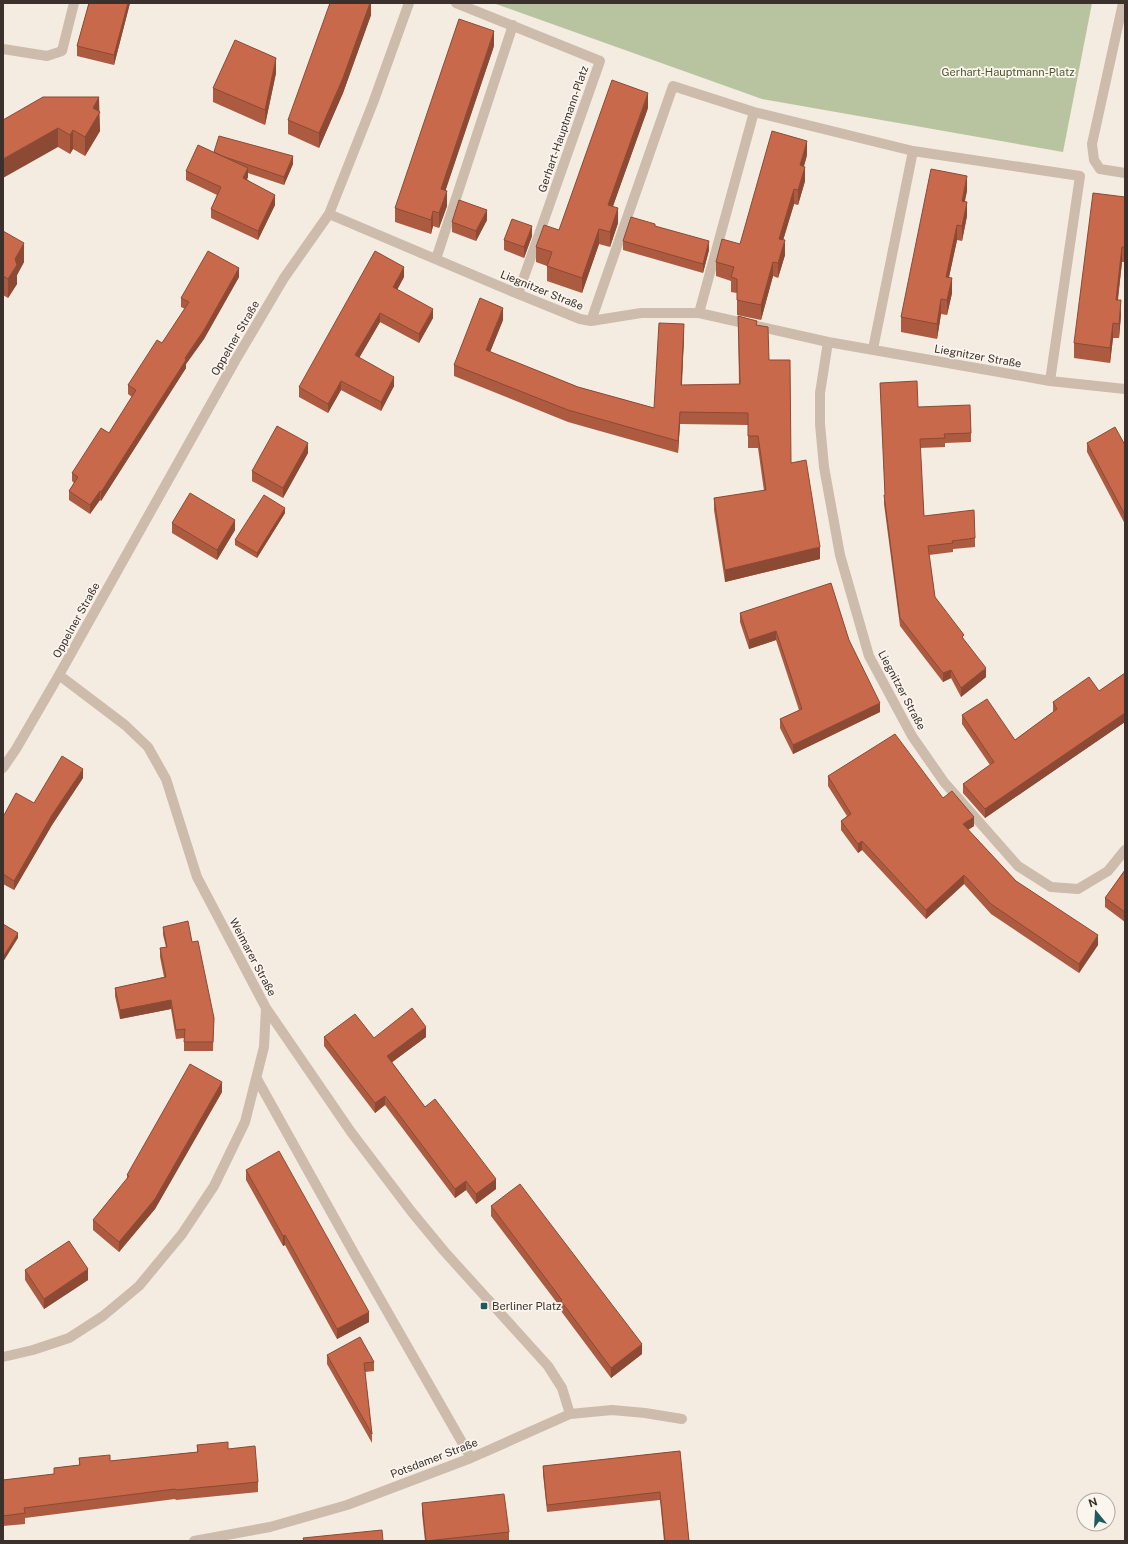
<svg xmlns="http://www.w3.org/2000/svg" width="1128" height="1544" font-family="'Public Sans',sans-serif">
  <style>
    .green { fill: #b8c4a0 }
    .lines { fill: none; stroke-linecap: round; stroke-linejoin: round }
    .minor { stroke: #cdbbac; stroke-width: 10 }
    .wall { fill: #ac5a40 }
    .shaded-wall { fill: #8c4a34 }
    .building { fill: #c8694b; stroke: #8c4a34 }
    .poi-dot { fill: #1f5a5e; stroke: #fbf5ee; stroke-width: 1.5 }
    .labels { text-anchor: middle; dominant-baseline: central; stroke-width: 3.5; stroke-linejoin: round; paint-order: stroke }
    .park-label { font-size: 11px; fill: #4a5a2e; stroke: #fbf5ee }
    .street-label { font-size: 11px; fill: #3b302b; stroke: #fbf5ee }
    .poi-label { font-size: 11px; fill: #3b302b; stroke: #fbf5ee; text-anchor: start }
  </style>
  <rect width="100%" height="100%" fill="#f4ebe1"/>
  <path class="green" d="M493 3H1092L1063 152 762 99Z"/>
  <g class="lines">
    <path class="minor" d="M456 3 600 61 518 294
      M1123 3 1092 144 1094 160 1100 169 1125 173
      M3 49 47 56 62 51 74 3
      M329 214 518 294 580 319 591 321 641 313H699L828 342 1050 381 1125 389
      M436 259 513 25
      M699 313 754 112
      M591 321 673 86 754 112 913 151 1080 176 1050 381
      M828 342 820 393V424L824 467 840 555 869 656 912 736 944 782 1018 866 1051 887 1078 889 1108 871 1125 850
      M873 349 913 151
      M59 675 125 725 148 747 166 779 197 877 266 1008 351 1132 411 1211 444 1251 548 1366 562 1388 570 1414
      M3 768 16 749 59 675 235 361 284 278 329 214 373 103 409 3
      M257 1079 355 1255 471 1458
      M3 1357 33 1350 69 1338 103 1316 139 1286 182 1234 214 1186 245 1122 264 1047 266 1008
      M194 1541 270 1527 347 1505 471 1458 570 1414 612 1410 645 1413 682 1419"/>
  </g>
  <path class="wall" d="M89 3H130L114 65 77 56V46Z
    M371 3V15L343 93 319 148 288 134V120Z
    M494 46 445 191 447 206 439 228 433 226 431 234 395 222V208Z
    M276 73 265 125 213 102V88Z
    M648 108 613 206 618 223 610 247 599 244 582 293 547 281V266L536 262V247L559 230Z
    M99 112 100 131 85 156 73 149 70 154 58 147 3 120Z
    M214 152 293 164 284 185 248 173V177L247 179 275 205 258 240 211 218V209L217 195 186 180V171Z
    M807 155 804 166 805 181 798 205 794 204 783 240 785 255 778 278 773 276 761 320 737 315V293L731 292V281L716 276V262L740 244Z
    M967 191 964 201 967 216 962 241 957 240 949 277 952 293 947 315 941 314 937 339 901 332V317Z
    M1125 197V262H1122L1118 300 1121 315 1119 338H1113L1110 363 1074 358V343Z
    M487 220 476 241 452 232V222Z
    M655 226 709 250 703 273 623 250V241Z
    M3 231 24 262 17 275V284L8 298 3 295Z
    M532 236 524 258 504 250V240Z
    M239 277 204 339 186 364V368L101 501 100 500 90 514 69 500V491L74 483 72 481V473L109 433 132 397 128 394V385L162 343 185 309 181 307V298Z
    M404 277 397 290 433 318 419 343 380 322 359 358 394 386 381 411 341 390 328 413 299 397V387Z
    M738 316 757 325 769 360 791 463 820 559 725 582 714 510V498L764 491 758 448H748V425L680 424 678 453 568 422 454 376V365L503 320 490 352 578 387 654 408 684 336 682 385 739 384Z
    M880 383 918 407 971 433V442L945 443V447L920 448 924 516 975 538V547L953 549V552L929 555 935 597 964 640 986 677 961 697 951 678 943 682 900 626 884 504V495H885Z
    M1087 443 1125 445V524L1087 452Z
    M308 453 283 498 252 481V471Z
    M285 513 257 558 235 545V540Z
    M172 523 235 530 217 560 172 533Z
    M740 613 849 640 880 712 793 754 780 728V719L799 710 776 640 749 649 740 622Z
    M1125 673V722L985 818 963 793V784L990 765 962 724V715L1015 740 1053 712V702L1099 691Z
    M828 776 943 798 974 826 968 830 1016 881 1098 945 1079 973 991 914 964 884 926 919 862 850 858 853 841 830V821L847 816 828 786Z
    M83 778 52 825 14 890 3 884V817L34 803Z
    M1125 870V922L1105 907V898Z
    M163 927 192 942 214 1018 213 1051H184V1038L176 1039 171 1009 120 1019 115 996V988L164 977 160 957V948L166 947 163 935Z
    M324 1037 374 1038 426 1037 392 1062 425 1107 496 1189 476 1204 466 1190 455 1198 385 1105 375 1113 324 1046Z
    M222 1092 155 1209 119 1252 93 1230V1220L127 1179V1175Z
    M246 1170 369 1322 337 1339 285 1245 283 1246 246 1180Z
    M491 1206 642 1354 611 1378 561 1311V1308L491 1216Z
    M25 1270 88 1280 44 1309 25 1280Z
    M327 1355 374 1362V1371L365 1372 372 1434V1443L327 1364Z
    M197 1445 228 1449 258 1482V1492L176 1500 175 1499 25 1518V1524L3 1526V1480L54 1474V1468L79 1465V1458L110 1461 197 1452Z
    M680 1451 689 1541H664L660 1500 547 1512 543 1474V1466Z
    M422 1503 509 1532V1541H425L422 1513Z"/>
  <path class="shaded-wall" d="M128 3H130L114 65V55Z
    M370 3H371V15L343 93 319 148V133Z
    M494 31V46L441 204V189Z
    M276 58V73L265 125V110Z
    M648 93V108L608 220V205Z
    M99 97 100 131 85 156V137L93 108Z
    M58 128V147L3 178V159Z
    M73 130V149L70 154V135Z
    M807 141V155L800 180V165Z
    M293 156V164L284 185V177Z
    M805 167V181L798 205V190Z
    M248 168V177L243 187V178Z
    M967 176V191L962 216V201Z
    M794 189V204L779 254V239Z
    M447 191V206L439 228V213Z
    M275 195V205L258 240V231Z
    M967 202V216L962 241V226Z
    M618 208V223L610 247V232Z
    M487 210V220L476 241V231Z
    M433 211V226L431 234V220Z
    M957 225V240L946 291V277Z
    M532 226V236L524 258V247Z
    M599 229V244L582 293V278Z
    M785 240V255L778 278V263Z
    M709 241V250L703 273V264Z
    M24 243V262L17 275V284L8 298V279L15 259Z
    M1122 247V262L1116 314V300Z
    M773 262V276L761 320V305Z
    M404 267V277L393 297V287Z
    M239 268V277L204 339 186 364V368L101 501V492L185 358Z
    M952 278V293L947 315V300Z
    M941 299V314L937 339V324Z
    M1121 300V315L1119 338V324Z
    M503 308V320L486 362V350Z
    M433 309V318L419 343V334Z
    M380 313V322L355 365V355Z
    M1113 323V338L1110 363V348Z
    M684 324V336L681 397V385Z
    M394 377V386L381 411V402Z
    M341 381V390L328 413V404Z
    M680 412V424L678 453V441Z
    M308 443V453L283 498V488Z
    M100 491V500L90 514V505Z
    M285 508V513L257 558V553Z
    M235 520V530L217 560V550Z
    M820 547V559L725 582V570Z
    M776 631V640L749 649V640Z
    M986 668V677L961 697V688Z
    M951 670V678L943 682V673Z
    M880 703V712L793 754V745Z
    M1125 713V722L985 818V809Z
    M83 769V778L52 825 14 890V881L52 815Z
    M974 817V826L963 833V824Z
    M862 841V850L858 853V844Z
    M964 875V884L926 919V910Z
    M18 933V938L3 962V957Z
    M1098 935V945L1079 973V964Z
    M171 1000V1009L120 1019V1010Z
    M426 1027V1037L387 1066V1056Z
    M222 1082V1092L155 1209 119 1252V1242Z
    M385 1096V1105L375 1113V1103Z
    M496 1179V1189L476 1204V1194Z
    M466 1181V1190L455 1198V1189Z
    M285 1235V1245L283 1246V1236Z
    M88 1269V1280L44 1309V1299Z
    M369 1312V1322L337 1339V1329Z
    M642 1344V1354L611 1378V1368Z"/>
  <path class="building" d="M89 3H128L114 55 77 46Z
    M330 3H370L343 78 319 133 288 120Z
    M459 19 494 31 441 189 447 191 439 213 433 211 431 220 395 208Z
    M235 40 276 58 265 110 213 88Z
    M612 80 648 93 608 205 618 208 610 232 599 229 582 278 547 266 552 252 536 247 544 225 559 230Z
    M43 97H99L93 108 100 112 85 137 73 130 70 135 58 128 3 159V120Z
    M772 131 807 141 800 165 805 167 798 190 794 189 779 239 785 240 778 263 773 262 761 305 737 300V279L731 277 734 267 716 262 722 239 740 244Z
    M219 136 293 156 284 177 222 156 214 152Z
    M198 145 248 168 243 178 275 195 258 231 211 209 221 187 186 171Z
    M931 169 967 176 962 201 967 202 962 226 957 225 946 277 952 278 947 300 941 299 937 324 901 317Z
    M1093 193 1125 197V247H1122L1116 300H1121L1119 324 1113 323 1110 348 1074 343Z
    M459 200 487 210 476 231 452 222Z
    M631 217 655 224V226L709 241 703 264 623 241Z
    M512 219 532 226 524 247 504 240Z
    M3 231 24 243 15 259 17 265 8 279 3 276Z
    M208 251 239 268 204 330 185 358 186 360 101 492 100 491 90 505 69 491 78 477 72 473 101 428 109 433 136 390 128 385 157 340 162 343 189 302 181 298Z
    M375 251 404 267 393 287 433 309 419 334 380 313 355 355 394 377 381 402 341 381 328 404 299 387Z
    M480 298 503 308 486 350 578 387 654 408 659 323 684 324 681 385 740 384 738 316 757 321 756 325 768 327 769 360H790L791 463 806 460 820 547 725 570 714 498 766 490 758 436H748V413L680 412 678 441 568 410 454 365Z
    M917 381 918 407 970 405 971 433 944 434 945 438 920 439 924 516 974 510 975 538 952 541 953 543 928 546 935 597 964 635 962 637 986 668 961 688 951 670 943 673 900 618 884 495H885L880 383Z
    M277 426 308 443 283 488 252 471Z
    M1115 427 1125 445V515L1087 443Z
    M190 493 235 520 217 550 172 523Z
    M264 495 285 508 257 553 235 540Z
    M831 583 849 640 880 703 793 745 780 719 802 709 776 631 749 640 740 613Z
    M1125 673V713L985 809 963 784 994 762 962 715 987 699 1015 740 1057 709 1053 702 1089 677 1099 691Z
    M895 734 943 798 952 791 974 817 963 824 1016 881 1098 935 1079 964 991 904 964 875 926 910 862 841 858 844 841 821 851 814 828 776Z
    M62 756 83 769 52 815 14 881 3 874V817L16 793 34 803Z
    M1125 870V912L1105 898Z
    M188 921 192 942 198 941 214 1018 213 1042H184L185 1029 176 1030 171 1000 120 1010 115 988 166 977 160 948 167 947 163 927Z
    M3 924 18 933 3 957Z
    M412 1008 426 1027 387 1056 425 1107 435 1099 496 1179 476 1194 466 1181 455 1189 385 1096 375 1103 324 1037 355 1014 374 1038Z
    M190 1064 222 1082 155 1199 119 1242 93 1220 129 1176 127 1175Z
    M279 1151 369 1312 337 1329 285 1235 283 1236 246 1170Z
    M520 1184 642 1344 611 1368 561 1301 562 1300 491 1206Z
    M69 1241 88 1269 44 1299 25 1270Z
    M360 1337 374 1362 364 1363 372 1434 327 1355Z
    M228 1442V1449L255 1446 258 1482 176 1490 175 1489 24 1508 25 1513 3 1516V1480L54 1474V1468L80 1465 79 1458 110 1455V1461L198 1452 197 1445Z
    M680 1451 689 1541H665L660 1492 547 1505 543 1466Z
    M504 1494 509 1532 426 1541 422 1503Z
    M382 1530 383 1541H304L303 1538Z"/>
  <rect class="poi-dot" x="480" y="1302" width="8" height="8" rx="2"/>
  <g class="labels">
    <g class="park-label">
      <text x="1008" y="72">Gerhart-Hauptmann-Platz</text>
    </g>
    <g class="street-label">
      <text transform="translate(563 129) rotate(-71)">Gerhart-Hauptmann-Platz</text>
      <text transform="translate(542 290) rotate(22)">Liegnitzer Straße</text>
      <text transform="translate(235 338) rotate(-60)">Oppelner Straße</text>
      <text transform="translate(978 356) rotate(10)">Liegnitzer Straße</text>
      <text transform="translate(76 620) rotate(-61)">Oppelner Straße</text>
      <text transform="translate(902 690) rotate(62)">Liegnitzer Straße</text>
      <text transform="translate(253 957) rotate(62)">Weimarer Straße</text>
      <text transform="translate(434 1458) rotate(-21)">Potsdamer Straße</text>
    </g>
    <g class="poi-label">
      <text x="492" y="1306">Berliner Platz</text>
    </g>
  </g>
  <rect width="1128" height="1544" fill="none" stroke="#3b302b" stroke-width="8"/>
  <g transform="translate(1096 1512) rotate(342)"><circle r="19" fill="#fbf5ee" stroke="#aea6a0"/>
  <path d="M0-3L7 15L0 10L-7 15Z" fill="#1f5a5e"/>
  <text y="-6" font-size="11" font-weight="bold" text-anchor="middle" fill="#3b302b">N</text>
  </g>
</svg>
